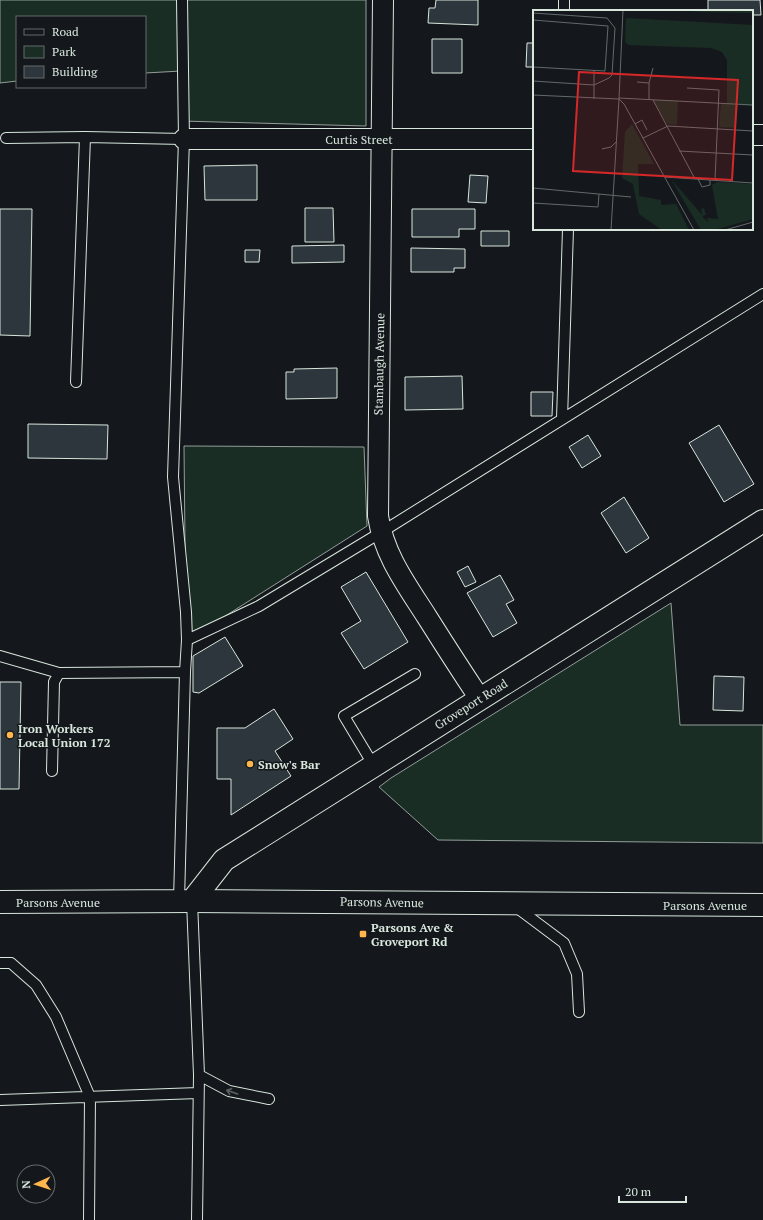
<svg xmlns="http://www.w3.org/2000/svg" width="763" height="1220" font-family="'PT Serif',serif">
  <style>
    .green { fill: #1a2d24; stroke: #939e99 }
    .building { fill: #2c363c; stroke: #d8e6dc }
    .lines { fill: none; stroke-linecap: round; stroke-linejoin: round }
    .service-casing { stroke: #d8e6dc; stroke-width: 12 }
    .minor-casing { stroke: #d8e6dc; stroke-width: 22 }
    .tertiary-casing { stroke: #d8e6dc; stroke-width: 24 }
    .primary-casing { stroke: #d8e6dc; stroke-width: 24 }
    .service { stroke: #14181c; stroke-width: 10 }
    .minor { stroke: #14181c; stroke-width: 20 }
    .tertiary { stroke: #14181c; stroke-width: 22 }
    .primary { stroke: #14181c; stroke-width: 22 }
    .oneway { stroke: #59605f }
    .poi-dot { fill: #ffb74d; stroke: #14181c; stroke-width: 1.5 }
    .labels { text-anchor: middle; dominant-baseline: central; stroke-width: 3; stroke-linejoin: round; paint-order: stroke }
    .street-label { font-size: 12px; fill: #d8e6dc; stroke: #14181c }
    .poi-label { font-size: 12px; font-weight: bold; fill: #d8e6dc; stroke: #14181c; text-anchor: start }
    .inset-road { fill: none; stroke: #626a69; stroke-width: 1 }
    .view { fill: #d62828; fill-opacity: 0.15; stroke: #d62828; stroke-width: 2 }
    .inset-edge { fill: none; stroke: #d8e6dc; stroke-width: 2 }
  </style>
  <rect width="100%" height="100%" fill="#14181c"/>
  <path class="green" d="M0 0H366V126L181 121V71L145 73V17H17V81L0 83Z
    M184 446 364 447 367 526 186 641Z
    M671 603 680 725H763V843L438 840 379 787 391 778Z"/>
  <path class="building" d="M436 0H478V25L428 23 429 8H435Z
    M708 0H760L761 15H752V11H708Z
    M432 39H462V73H432Z
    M527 43H534V67H526Z
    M257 165V200H205L204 166Z
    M470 175 488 176 486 203 468 202Z
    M305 208H333L334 242H305Z
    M0 209H32L30 336 0 335Z
    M412 209H475V229H459V237H412Z
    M481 231H509V246H481Z
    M344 245V262L292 263V246Z
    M411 248 465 249V268H454V272H411Z
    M245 250H260L259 262H245Z
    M337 368V398L286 399V372H294V369Z
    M462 376 463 409 405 410V377Z
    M531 392H553L552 416H531Z
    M28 424 108 425 107 459 28 458Z
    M719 425 754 484 724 502 689 443Z
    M588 435 601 456 582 468 569 447Z
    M624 497 649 538 626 553 601 513Z
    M468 566 476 582 465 587 457 572Z
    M366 572 408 642 364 669 341 633 361 621 341 587Z
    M500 575 514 600 506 604 517 623 493 637 467 593Z
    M225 637 243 666 199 693 193 692V656Z
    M714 676 744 677 743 711 713 710Z
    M0 682H21L19 789H0Z
    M274 709 293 739 275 751 291 776 231 815V779H217V728H245Z"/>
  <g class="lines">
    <g class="service-casing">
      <path id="service" d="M564 11V0
        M6 138 85 137
        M76 382 85 137 184 139
        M562 419 568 229
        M187 640 259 606 380 533 763 294
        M0 656 59 673
        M374 766 344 716 415 674
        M52 771 54 682 59 673 185 672
        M179 901 185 672 187 640 186 612 173 477 184 139 182 0
        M192 901 199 1075 197 1220
        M516 907 564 943 577 974 579 1012
        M0 963H11L36 985 56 1017 90 1097 89 1220
        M199 1075 229 1091 269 1099
        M0 1100 198 1093"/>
    </g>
    <g class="minor-casing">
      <path id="minor" d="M383 0 378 516C384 555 406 584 427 617 444 644 462 672 480 699
        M752 135H763
        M184 139H534"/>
    </g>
    <g class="tertiary-casing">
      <path id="tertiary" d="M192 901 763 905"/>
    </g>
    <g class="primary-casing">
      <path id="primary" d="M0 902 192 901 224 860 763 521"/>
    </g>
    <use href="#service" class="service"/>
    <use href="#minor" class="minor"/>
    <use href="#tertiary" class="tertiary"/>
    <use href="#primary" class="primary"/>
  </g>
  <defs><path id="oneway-shaft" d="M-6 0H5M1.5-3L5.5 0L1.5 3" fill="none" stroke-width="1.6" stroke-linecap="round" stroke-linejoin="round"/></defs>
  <use class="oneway" href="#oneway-shaft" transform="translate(232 1092) rotate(-161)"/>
  <g class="poi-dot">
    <circle cx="10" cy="735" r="4"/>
    <circle cx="250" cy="764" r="4"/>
    <rect x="359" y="930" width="8" height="8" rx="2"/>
  </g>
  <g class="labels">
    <g class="street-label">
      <text x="359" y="139">Curtis Street</text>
      <text transform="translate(379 364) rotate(-89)">Stambaugh Avenue</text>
      <text transform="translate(471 704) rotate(-32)">Groveport Road</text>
      <text x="58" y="902">Parsons Avenue</text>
      <text transform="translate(382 902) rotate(1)">Parsons Avenue</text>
      <text x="705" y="905">Parsons Avenue</text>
    </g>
    <g class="poi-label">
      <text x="18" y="728">Iron Workers<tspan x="18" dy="14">Local Union 172</tspan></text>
      <text x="258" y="764">Snow's Bar</text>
      <text x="371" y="927">Parsons Ave &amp;<tspan x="371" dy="14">Groveport Rd</tspan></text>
    </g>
  </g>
  <g transform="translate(533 10)">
    <rect width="220" height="220" fill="#14181c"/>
    <path d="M143 0H220V3L169 2ZM93 8 220 15V96L205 95 203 118 186 117 188 93H194V50L189 42 178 38 96 35 92 32ZM120 90 145 91 144 115 134 114ZM99 114 121 154H105L106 186 128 190V195L143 194 156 220H129L106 204 100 174 89 168 92 122ZM138 169 169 205 168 199 171 198 173 205 169 206 175 212 174 208 185 209 179 175 184 172 220 174V209L181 220H168Z" fill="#1a2d24"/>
    <path class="inset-road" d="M90 0 86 89 91 94 161 220M0 3 74 8 82 18 79 65 76 68 61 75 0 71M0 10 75 16 72 61 0 57M104 72 116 73V90M116 73 120 58M154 78 186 80 182 170M0 85 86 89 78 220M86 88 220 95M61 89V60M120 90 162 169M102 114 109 110 114 120M110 128 135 116 220 121M69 139 78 137 83 132M146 141 183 143M183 143 220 145M132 167 220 173M165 169 169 177 177 175V170M0 178 98 187M0 193 65 197 66 184M192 220 220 212"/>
    <path class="view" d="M46 62 205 70 199 170 40 161Z"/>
    <rect width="220" height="220" class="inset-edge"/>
  </g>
  <rect x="16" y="16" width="130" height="72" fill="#14181c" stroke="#626a69"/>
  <rect x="24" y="29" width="20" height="6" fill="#14181c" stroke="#626a69"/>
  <text x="52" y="36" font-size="12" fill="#d8e6dc">Road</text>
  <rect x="24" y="46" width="20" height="12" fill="#1a2d24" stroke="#626a69"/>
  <text x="52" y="56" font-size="12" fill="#d8e6dc">Park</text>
  <rect x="24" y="66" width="20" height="12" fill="#2c363c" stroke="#626a69"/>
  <text x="52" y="76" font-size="12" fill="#d8e6dc">Building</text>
  <g transform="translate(36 1184) rotate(267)"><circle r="19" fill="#14181c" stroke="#626a69"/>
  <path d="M0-3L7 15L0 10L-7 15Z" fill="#ffb74d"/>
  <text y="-6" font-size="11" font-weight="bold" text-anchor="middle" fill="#d8e6dc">N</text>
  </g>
  <path d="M619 1196v6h67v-6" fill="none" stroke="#d8e6dc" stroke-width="2"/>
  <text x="625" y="1196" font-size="12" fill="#d8e6dc" stroke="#14181c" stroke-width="3" paint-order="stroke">20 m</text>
</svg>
